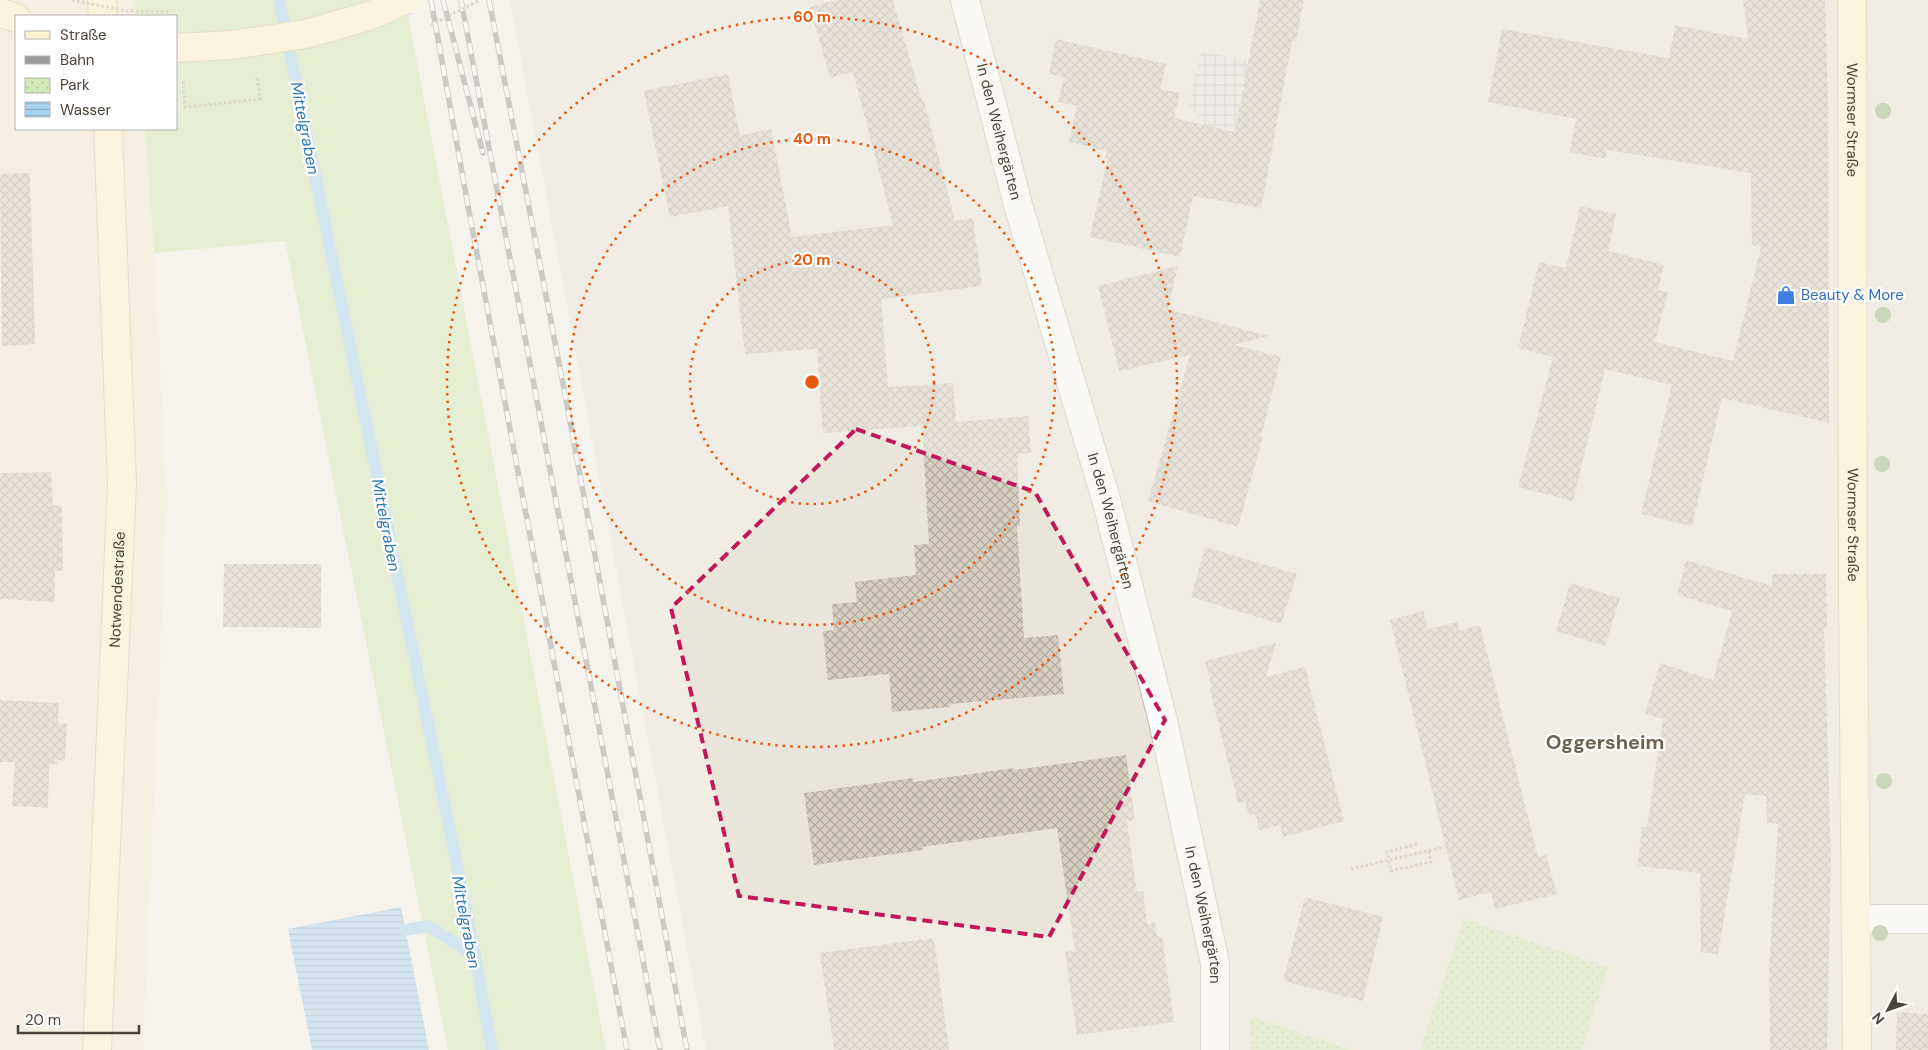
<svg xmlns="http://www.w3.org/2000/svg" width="1928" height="1050" font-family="'DM Sans',sans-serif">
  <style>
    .residential { fill: #eae5da }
    .commercial { fill: #f7ead8 }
    .industrial { fill: url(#industrial-grid) }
    .green { fill: #d2eab5 }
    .park { fill: url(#park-dots) }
    .water { fill: url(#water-rules) }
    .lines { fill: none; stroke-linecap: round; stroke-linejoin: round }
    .stream { stroke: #a9d4f2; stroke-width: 12 }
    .building { fill: url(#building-cross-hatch) }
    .street-casing { stroke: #c2bbae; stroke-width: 30 }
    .secondary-casing { stroke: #d6c79b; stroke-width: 30 }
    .path { stroke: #c4b79f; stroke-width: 3; stroke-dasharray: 2.5 2.5; stroke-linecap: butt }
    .street { stroke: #fff; stroke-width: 28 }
    .secondary { stroke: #fff3cd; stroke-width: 28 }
    .rail-casing { stroke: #9a9a9a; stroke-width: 5.5 }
    .rail { stroke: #fff; stroke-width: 4; stroke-dasharray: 11; stroke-linecap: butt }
    .secondary-bridge-casing { stroke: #d6c79b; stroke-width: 30; stroke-linecap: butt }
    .path-bridge { stroke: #c4b79f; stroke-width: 3; stroke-dasharray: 2.5 2.5; stroke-linecap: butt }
    .secondary-bridge { stroke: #fff3cd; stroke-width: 28 }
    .tree { fill: #97b381 }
    .marked { fill: none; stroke: #c2185b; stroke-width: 4; stroke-dasharray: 10 6; stroke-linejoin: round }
    .ring { fill: none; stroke: #e8590c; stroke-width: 2.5; stroke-dasharray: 2.5 5 }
    .labels { text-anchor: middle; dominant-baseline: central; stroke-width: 4.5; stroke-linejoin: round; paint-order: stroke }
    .street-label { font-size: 15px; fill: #4b4439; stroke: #fff }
    .shop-label { font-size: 15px; fill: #366cbe; stroke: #fff; text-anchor: start }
    .water-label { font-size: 16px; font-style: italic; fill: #2e7ab2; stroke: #fff }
    .district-label { font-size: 20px; font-weight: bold; fill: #6e6250; stroke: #fff }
    .centre { fill: #e8590c; stroke: #fff; stroke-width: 2.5 }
    .ring-label { font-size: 15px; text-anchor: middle; font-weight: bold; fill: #e8590c; stroke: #fff; stroke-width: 4.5; stroke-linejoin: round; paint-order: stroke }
  </style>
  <defs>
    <pattern id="industrial-grid" width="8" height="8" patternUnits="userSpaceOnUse" patternTransform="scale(1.25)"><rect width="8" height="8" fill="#e6e2dd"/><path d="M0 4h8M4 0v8" fill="none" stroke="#c7c3be"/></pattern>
    <pattern id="park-dots" width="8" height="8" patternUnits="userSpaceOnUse" patternTransform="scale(1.25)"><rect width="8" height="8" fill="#d2eab5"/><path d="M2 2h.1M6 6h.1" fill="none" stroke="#b6ca9c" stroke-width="1.8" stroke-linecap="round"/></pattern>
    <pattern id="water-rules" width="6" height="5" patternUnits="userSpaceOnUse" patternTransform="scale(1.25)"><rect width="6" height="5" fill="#a9d4f2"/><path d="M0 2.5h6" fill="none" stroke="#8caec5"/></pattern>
    <pattern id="building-cross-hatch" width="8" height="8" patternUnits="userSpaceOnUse" patternTransform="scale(1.25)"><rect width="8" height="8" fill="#d8cfc1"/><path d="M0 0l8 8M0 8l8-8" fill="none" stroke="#b1aa9e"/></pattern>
  </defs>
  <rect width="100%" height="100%" fill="#f6f3ec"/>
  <path class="residential" d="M510 0H1928V1050H706Z"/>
  <path class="commercial" d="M0 0H135L136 16H16V129H145L154 253 167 499 143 1050H0Z"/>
  <path class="industrial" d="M1201 52 1287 67 1261 209 1181 191 1198 113 1188 111Z"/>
  <path class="green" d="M135 0H405L606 1050H448L285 241 154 253 145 129H176V16H136Z"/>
  <path class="park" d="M1464 919 1608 967 1581 1050H1420Z
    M1251 1016 1351 1050H1251Z"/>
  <path class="water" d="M401 907 429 1050H312L288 929Z"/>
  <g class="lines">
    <path class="stream" d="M279 0 469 923 492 1050
      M405 930 428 926 475 955"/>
  </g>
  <path class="building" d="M836 0H893L922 101H924L955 221 973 218 982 286 881 299 888 387 953 383 956 422 1028 416 1031 453 1017 454 1020 526H1017L1024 638 1058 635 1064 694 950 704V707L892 712 889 674 828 680 823 631 834 630 832 604 857 602 855 582 916 575 914 545 929 544 922 426 823 433 817 349 745 354 728 206 670 217 644 91 728 74 740 136 771 129 792 237 893 225 853 72 830 78 810 7Z
    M1260 0H1304L1296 41H1292L1261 208 1193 196 1180 257 1090 237 1108 158H1105L1107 151 1069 142 1077 106 1058 102 1064 77 1049 74 1056 39 1166 64 1160 89 1180 93 1174 118 1235 132Z
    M1743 0H1825L1828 104 1829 423 1722 398 1692 526 1641 514 1672 385 1605 369 1573 501 1518 487 1553 357 1518 348 1539 262 1566 268 1580 206 1616 214 1608 251 1664 265 1658 290 1668 292 1655 342 1733 361 1761 247 1752 245 1751 173 1607 150 1606 159 1570 152 1576 119 1488 102 1502 29 1669 58 1675 25 1748 39Z
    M30 173 35 344 2 346 0 174Z
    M1178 266 1168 309 1268 336 1234 345 1281 357 1261 437H1263L1238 527 1148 501 1190 355 1119 371 1098 286Z
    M51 472 53 505H62L63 571H55V602L0 599V473Z
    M1205 547 1297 574 1281 624 1191 597Z
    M1686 560 1772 586V574H1826L1827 628H1824L1831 858 1827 1050H1770L1769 969 1778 824 1767 823 1766 796 1745 794 1718 954 1701 952 1700 873 1638 866 1642 827 1647 828 1663 719 1645 714 1660 663 1713 680 1732 611 1677 595Z
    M224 564H321V628L223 627Z
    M1570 583 1620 598 1605 646 1556 631Z
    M1423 611 1428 629 1457 622 1459 631 1480 625 1538 857 1546 855 1557 894 1495 909 1491 892 1459 900 1390 620Z
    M1276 643 1266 677 1305 667 1344 821 1283 837 1280 825 1259 830 1255 814 1249 816 1245 801 1238 803 1210 689 1212 688 1205 661Z
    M0 700 59 703 58 724H67L65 761 57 760V764H49L48 808 12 806 15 762H0Z
    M1126 755 1135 820 1127 821 1137 892 1143 891 1147 924 1155 923 1157 937 1162 936 1174 1022 1077 1035 1065 952 1075 951 1057 828 922 847 923 850 814 865 804 793 913 778V782L1014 768 1015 770Z
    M1305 897 1383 917 1363 1001 1283 981Z
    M934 938 949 1050H834L820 953Z
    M1897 1012 1928 1014V1050H1896Z"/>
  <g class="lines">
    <g class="street-casing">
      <g id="street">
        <path id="s1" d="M965 0 1018 205 1106 499 1163 721 1215 963V1050"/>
        <path d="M1857 919H1928"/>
      </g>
    </g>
    <g class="secondary-casing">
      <g id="secondary">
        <path d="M102 0 103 16"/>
        <path id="s2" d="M1852 0 1853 597 1857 1050"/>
        <path d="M0 13 16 18"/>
        <path id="s3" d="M97 1050 122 483 108 129"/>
      </g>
    </g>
    <path class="path" d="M183 81 185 107 260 99 257 76
      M1417 844 1387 852 1391 871 1431 862 1429 851
      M1351 869 1444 847"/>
    <use href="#street" class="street"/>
    <use href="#secondary" class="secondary"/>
    <g class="rail-casing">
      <path id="rail" d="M431 0 468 206 627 1050
        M443 0 483 153
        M461 0 660 1050
        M489 0 564 389 687 1050"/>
    </g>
    <use href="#rail" class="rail"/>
    <g class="secondary-bridge-casing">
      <path id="secondary-bridge" d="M176 48 232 45 306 34 369 16 406 0"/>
    </g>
    <path class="path-bridge" d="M72 0 127 11 170 12
      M431 25 480 0"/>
    <use href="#secondary-bridge" class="secondary-bridge"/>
  </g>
  <g class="tree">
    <circle cx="1883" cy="111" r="8"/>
    <circle cx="1883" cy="315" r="8"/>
    <circle cx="1882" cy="464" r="8"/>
    <circle cx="1884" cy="781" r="8"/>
    <circle cx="1880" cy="933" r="8"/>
  </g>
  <path d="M0 0H1928V1050H0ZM856 429 1035 492 1165 720 1049 937 739 896 671 608Z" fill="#f6f3ec" fill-opacity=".55" fill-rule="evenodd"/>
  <path class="marked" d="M856 429 1035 492 1165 720 1049 937 739 896 671 608Z"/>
  <g class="ring">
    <circle cx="812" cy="382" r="122"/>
    <circle cx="812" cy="382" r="243"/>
    <circle cx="812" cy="382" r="365"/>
  </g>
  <defs>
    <g id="shop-bare" transform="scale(1.5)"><path d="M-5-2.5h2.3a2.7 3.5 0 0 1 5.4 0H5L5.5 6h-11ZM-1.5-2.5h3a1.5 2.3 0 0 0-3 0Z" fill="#3f7fe0" stroke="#fff" stroke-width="2.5" paint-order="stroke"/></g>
  </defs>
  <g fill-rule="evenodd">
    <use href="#shop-bare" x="1786" y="295"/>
  </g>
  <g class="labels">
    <g class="street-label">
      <text stroke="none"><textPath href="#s2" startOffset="120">Wormser Straße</textPath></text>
      <text stroke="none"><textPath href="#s1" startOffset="136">In den Weihergärten</textPath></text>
      <text stroke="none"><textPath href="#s1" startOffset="541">In den Weihergärten</textPath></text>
      <text stroke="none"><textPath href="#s2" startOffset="525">Wormser Straße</textPath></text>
      <text stroke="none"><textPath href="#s3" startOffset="461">Notwendestraße</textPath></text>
      <text stroke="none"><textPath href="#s1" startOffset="946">In den Weihergärten</textPath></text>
    </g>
    <g class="shop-label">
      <text x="1801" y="295">Beauty &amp; More</text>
    </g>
    <g class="water-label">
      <text transform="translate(305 128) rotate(79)">Mittelgraben</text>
      <text transform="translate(386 525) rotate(79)">Mittelgraben</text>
      <text transform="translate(466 922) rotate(79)">Mittelgraben</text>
    </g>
    <g class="district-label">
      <text x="1605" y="742">Oggersheim</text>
    </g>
  </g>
  <circle cx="812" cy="382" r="8" class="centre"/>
  <g class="ring-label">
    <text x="812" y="22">60 m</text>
    <text x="812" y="144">40 m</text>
    <text x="812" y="265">20 m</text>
  </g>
  <rect x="15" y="15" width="162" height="115" fill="#ffffff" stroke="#b7b4b0"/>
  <rect x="25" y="31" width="25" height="8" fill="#fff3cd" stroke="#b7b4b0"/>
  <text x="60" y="40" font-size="15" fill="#4b4439">Straße</text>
  <rect x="25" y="56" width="25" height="8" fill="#9a9a9a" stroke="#b7b4b0"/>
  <text x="60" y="65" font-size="15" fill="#4b4439">Bahn</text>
  <rect x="25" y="78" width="25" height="15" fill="url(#park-dots)" stroke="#b7b4b0"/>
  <text x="60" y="90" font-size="15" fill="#4b4439">Park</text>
  <rect x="25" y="102" width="25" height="15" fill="url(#water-rules)" stroke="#b7b4b0"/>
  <text x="60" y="115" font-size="15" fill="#4b4439">Wasser</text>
  <g transform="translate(1888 1010) rotate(229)" stroke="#ffffff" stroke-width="4" paint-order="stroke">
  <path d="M0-4L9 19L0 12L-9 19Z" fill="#4b4439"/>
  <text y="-8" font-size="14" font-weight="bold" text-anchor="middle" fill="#4b4439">N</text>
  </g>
  <path d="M18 1025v8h121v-8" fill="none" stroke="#4b4439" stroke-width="2.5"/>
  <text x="25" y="1025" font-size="15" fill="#4b4439" stroke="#ffffff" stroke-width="4" paint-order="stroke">20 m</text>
</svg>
